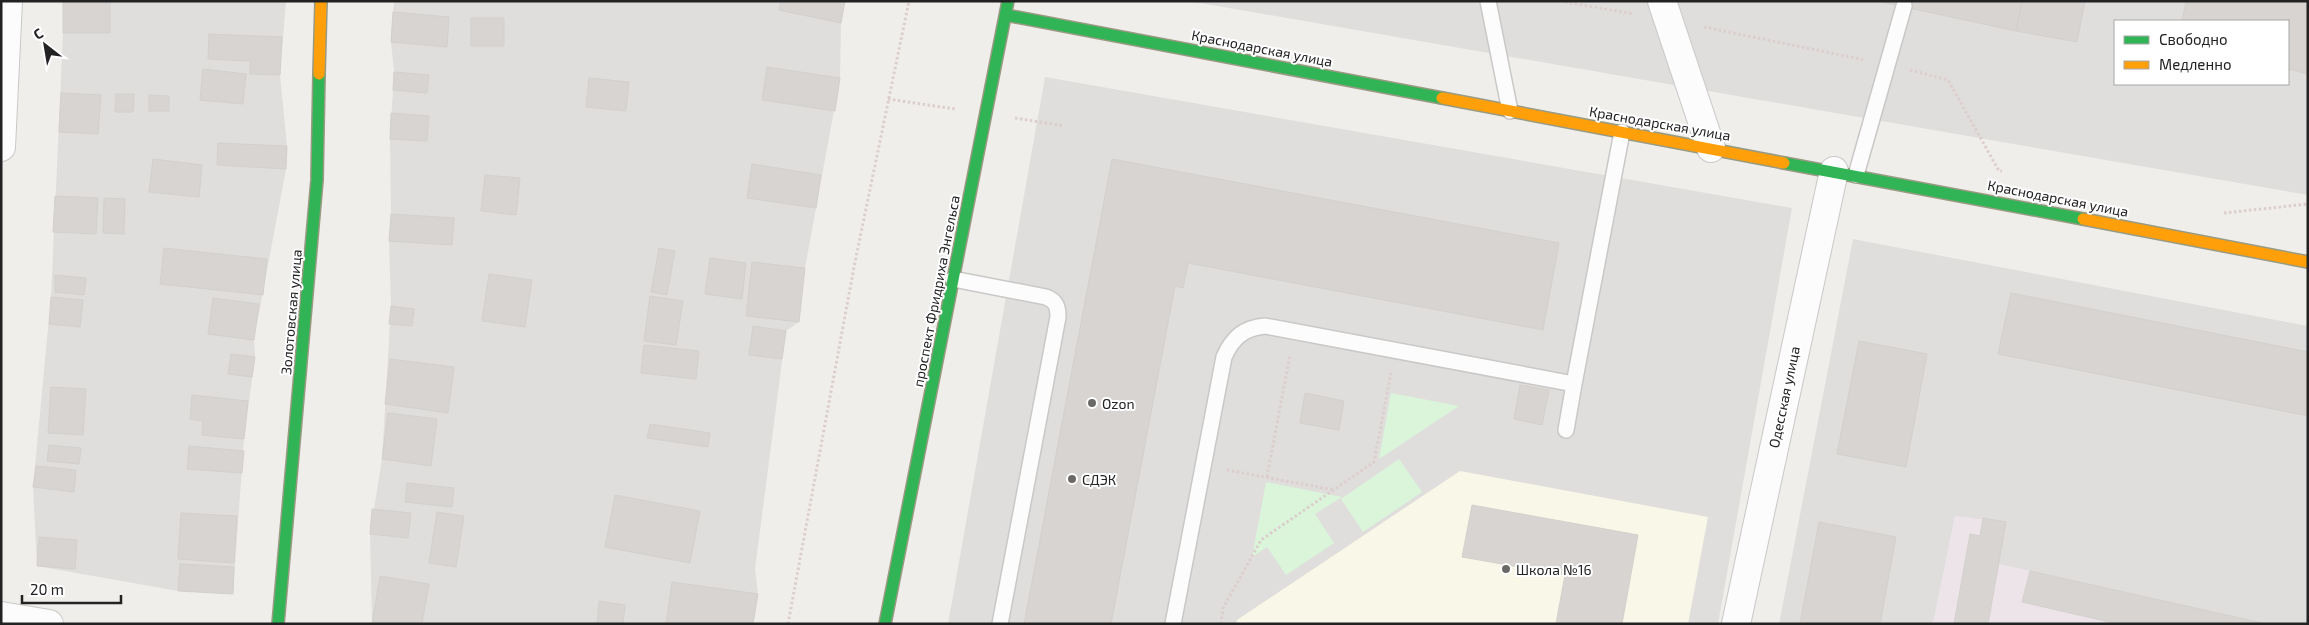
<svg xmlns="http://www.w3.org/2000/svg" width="2309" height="625" font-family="'Exo 2',sans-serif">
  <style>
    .residential { fill: #dfdedc; fill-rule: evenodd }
    .industrial { fill: #ede4e9 }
    .education { fill: #f8f7e8 }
    .park { fill: #daf5da }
    .building { fill: #d7d4d2; stroke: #d3d0cc }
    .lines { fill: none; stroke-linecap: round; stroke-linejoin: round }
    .lane-casing { stroke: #c9c8c7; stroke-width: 18 }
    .street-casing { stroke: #c9c8c7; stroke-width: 30 }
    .fast-casing { stroke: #999a82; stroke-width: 14 }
    .slow-casing { stroke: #999a82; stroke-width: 14 }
    .path { stroke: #dccecd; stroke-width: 3; stroke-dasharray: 2.5 2.5; stroke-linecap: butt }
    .lane { stroke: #fdfcfc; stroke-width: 15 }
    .street { stroke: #fdfcfc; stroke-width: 28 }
    .fast { stroke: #30b455; stroke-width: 11 }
    .slow { stroke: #ff9f0a; stroke-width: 11 }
    .poi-dot { fill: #6a6968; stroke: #fff; stroke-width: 2 }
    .labels { text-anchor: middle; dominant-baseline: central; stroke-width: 4; stroke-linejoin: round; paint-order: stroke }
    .street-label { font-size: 14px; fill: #222; stroke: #fff }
    .poi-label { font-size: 14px; fill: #222; stroke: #fff; text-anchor: start }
  </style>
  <rect width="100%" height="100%" fill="#f0eeeb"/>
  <path class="residential" d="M63 1H286L280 75 287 146 286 169 254 340 255 357 244 439 233 594 178 591 37 566 33 487 51 297 63 33Z
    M394 1H845L841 23 840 78 805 268 799 322 786 331 755 569 758 594 753 624H372L370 534 382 459 391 306 389 241 391 214 390 139 394 72 391 42Z
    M1189 1H2308V195ZM2115 21H2288V84H2115Z
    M1045 77 1792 208 1718 624H948Z
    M1853 239 2308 326V624H2267L1998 564 1955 517 1933 624H1779Z"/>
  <path class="industrial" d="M1955 516 2006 522 1998 564 2267 624H1933Z"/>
  <path class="education" d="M1460 471 1708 517 1688 624H1236L1237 620Z"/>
  <path class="park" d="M1391 393 1459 406 1379 459Z
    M1399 459 1422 492 1363 532 1341 499Z
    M1266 482 1342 497 1315 514 1334 543 1286 575 1267 547 1252 557Z"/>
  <path class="building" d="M63 1H110V33H63Z
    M781 1H845L841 23 779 10Z
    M1877 1H2022L2016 31Z
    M2022 1H2085L2077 42 2016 31Z
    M2186 1H2308V74L2288 69V21H2182Z
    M393 12 449 17 447 47 391 42Z
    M471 18H504V46H471Z
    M209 34 282 37 280 75 250 74V61L208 59Z
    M767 67 840 78 835 111 762 100Z
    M203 69 246 74 243 104 200 100Z
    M394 72 429 75 427 93 393 90Z
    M589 78 629 82 626 111 586 107Z
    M61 93 101 95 98 134 59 132Z
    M116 94H134L133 112H115Z
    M149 95 169 96V111H149Z
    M391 113 429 116 427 141 390 139Z
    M218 143 287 146 286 169 217 165Z
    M153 159 202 165 199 197 149 192Z
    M1112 159 1559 243 1543 330 1188 263 1183 288 1175 286 1111 624H1024Z
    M752 164 821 175 816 208 747 198Z
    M485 175 520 178 516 215 481 211Z
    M55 196 98 198 96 234 53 232Z
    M104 198 125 199 124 234 103 233Z
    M391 214 454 218 452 245 389 241Z
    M164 248 267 259 263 295 160 284Z
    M659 248 675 251 667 295 651 292Z
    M710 258 746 263 742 299 705 294Z
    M752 262 805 268 799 322 746 316Z
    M489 274 532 280 525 327 482 321Z
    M55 275 86 278 84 295 55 292Z
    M2011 293 2308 352V416L1998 354Z
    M650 296 683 301 676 345 644 341Z
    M51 297 83 300 80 327 49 324Z
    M213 298 259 304 254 340 208 334Z
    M391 306 414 309 412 326 389 324Z
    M753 326 786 331 782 359 749 355Z
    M1859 341 1927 354 1906 467 1837 454Z
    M644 345 699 351 696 379 641 373Z
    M231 354 255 357 252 377 228 374Z
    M390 359 454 367 448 413 385 404Z
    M1520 385 1549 390 1542 425 1514 419Z
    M51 387 86 389 83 435 48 433Z
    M1305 393 1344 401 1339 430 1300 423Z
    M192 395 248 401 244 439 202 435 203 421 190 419Z
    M388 413 437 419 431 466 382 459Z
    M650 424 710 433 708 447 647 438Z
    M49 445 81 448 79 464 47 461Z
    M189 446 244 451 242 473 187 469Z
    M36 466 76 470 74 492 33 487Z
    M407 483 454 488 452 507 405 502Z
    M615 495 700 511 690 563 605 547Z
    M1472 505 1638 535 1622 624H1556L1565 575 1462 557Z
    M372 509 411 513 408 538 370 534Z
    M437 512 464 516 456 567 429 563Z
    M181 513 237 516 234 563 178 559Z
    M1983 518 2006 522 1988 624H1954L1970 534 1980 536Z
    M1819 522 1896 537 1880 624H1800Z
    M39 537 77 540 75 569 37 566Z
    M180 564 234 567 233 594 178 591Z
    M2030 571 2267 624H2118L2022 602Z
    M380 576 429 584 422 624H372Z
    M672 582 758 594 753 624H666Z
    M599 601 625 605 623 624H597Z"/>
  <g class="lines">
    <g class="lane-casing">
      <path id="lane" d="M1488 1 1510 111
        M1856 175 1904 6
        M953 279 1046 297C1056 301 1058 306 1058 317L1000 624
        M1566 430 1574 384
        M1173 624 1224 357C1233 337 1244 328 1265 326L1574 384 1622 132"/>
    </g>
    <g class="street-casing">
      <path id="street" d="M1662 1 1711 148
        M1 147 8 1
        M1 616 49 624
        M1736 624 1834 171"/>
    </g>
    <g class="fast-casing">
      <path id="fast" d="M1006 15 1442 98
        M1784 163 2083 219
        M278 624 317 180 319 74
        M885 624 1008 1"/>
    </g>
    <g class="slow-casing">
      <path id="slow" d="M319 74 321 1
        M1442 98 1784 163
        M2083 219 2308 262"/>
    </g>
    <path class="path" d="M1565 2 1634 14
      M1704 27 1865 60
      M1910 70 1948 80 1999 171H2002
      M888 99 955 109
      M1015 118 1064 126
      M2224 213 2308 204
      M1227 470 1334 490
      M1267 477 1290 355
      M788 624 855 262 909 1
      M1221 624 1223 608 1261 540 1374 462 1391 373"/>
    <use href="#lane" class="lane"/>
    <use href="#street" class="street"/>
    <use href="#fast" class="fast"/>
    <use href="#slow" class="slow"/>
  </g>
  <g class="poi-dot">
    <circle cx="1092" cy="403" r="5"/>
    <circle cx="1072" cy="479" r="5"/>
    <circle cx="1506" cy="569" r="5"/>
  </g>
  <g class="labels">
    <g class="street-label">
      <text transform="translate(1262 48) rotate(11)">Краснодарская улица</text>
      <text transform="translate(1660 123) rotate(10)">Краснодарская улица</text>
      <text transform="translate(2058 198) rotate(11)">Краснодарская улица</text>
      <text transform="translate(936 291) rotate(-79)">проспект Фридриха Энгельса</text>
      <text transform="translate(291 312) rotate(-85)">Золотовская улица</text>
      <text transform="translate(1784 397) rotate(-78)">Одесская улица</text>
    </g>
    <g class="poi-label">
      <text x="1102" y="403">Ozon</text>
      <text x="1082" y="479">СДЭК</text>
      <text x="1516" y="569">Школа №16</text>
    </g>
  </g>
  <rect width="2309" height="625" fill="none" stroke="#222222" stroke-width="5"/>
  <rect x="2114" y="20" width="175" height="65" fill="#ffffff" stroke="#a7a7a7"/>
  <rect x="2124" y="36" width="25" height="8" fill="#30b455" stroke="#a7a7a7"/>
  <text x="2159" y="45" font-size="15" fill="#222222">Свободно</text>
  <rect x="2124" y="61" width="25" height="8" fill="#ff9f0a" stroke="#a7a7a7"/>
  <text x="2159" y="70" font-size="15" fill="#222222">Медленно</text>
  <g transform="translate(45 45) rotate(329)" stroke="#ffffff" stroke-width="4" paint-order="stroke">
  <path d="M0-4L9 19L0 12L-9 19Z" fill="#222222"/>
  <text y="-8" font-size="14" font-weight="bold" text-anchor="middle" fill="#222222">С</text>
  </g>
  <path d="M22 595v8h99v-8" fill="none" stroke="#222222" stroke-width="2.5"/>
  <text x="30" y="595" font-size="15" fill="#222222" stroke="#ffffff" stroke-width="4" paint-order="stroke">20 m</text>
</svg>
